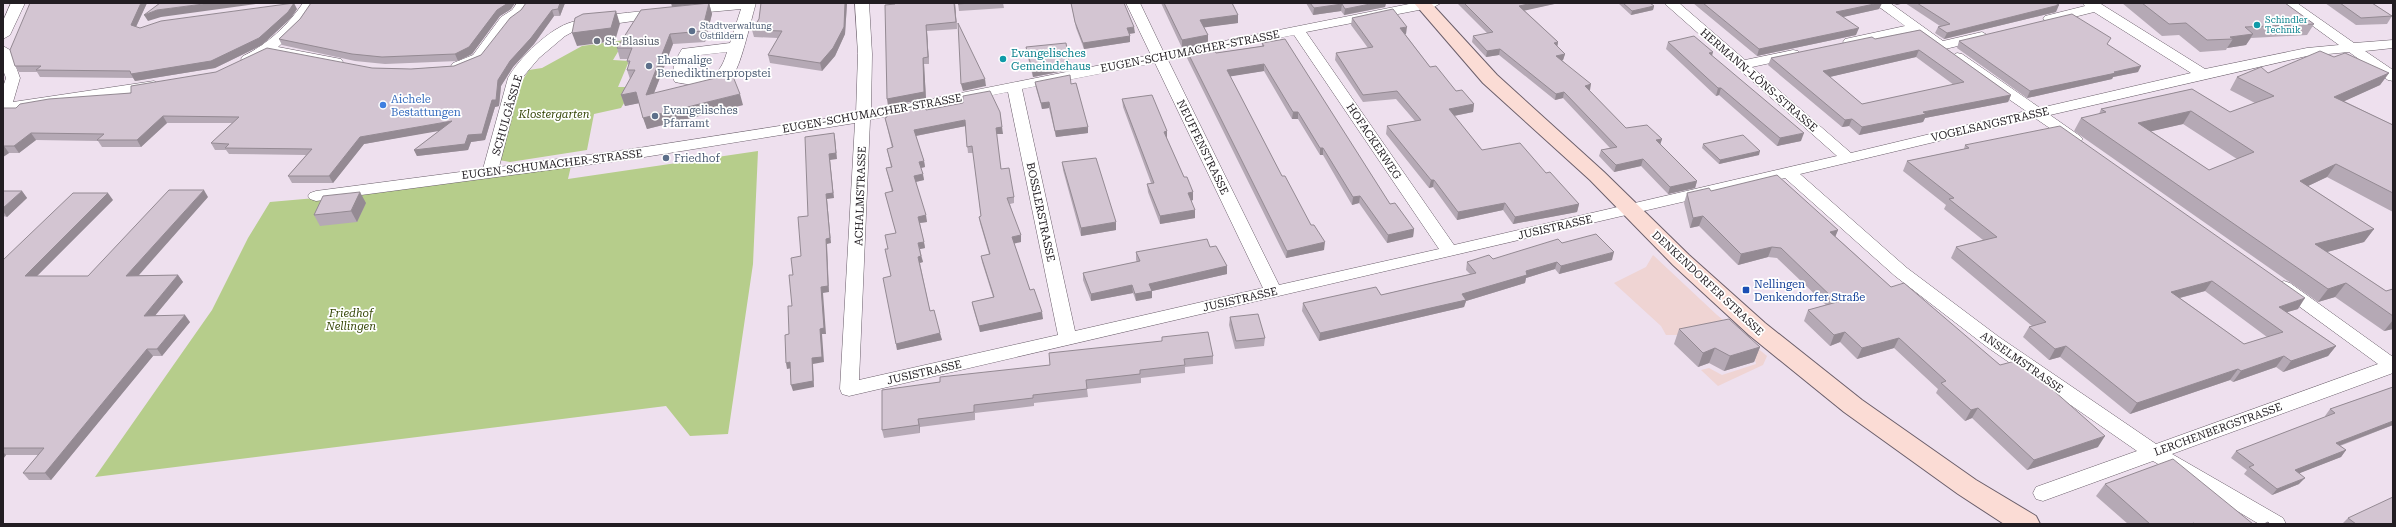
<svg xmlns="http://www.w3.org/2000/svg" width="2396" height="527" viewBox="0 0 2396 527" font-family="'Roboto Serif',serif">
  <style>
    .commercial { fill: #efd4d3 }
    .green { fill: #b6cd8b }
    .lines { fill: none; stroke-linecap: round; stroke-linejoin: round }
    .minor-casing { stroke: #6a5e6a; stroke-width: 1 }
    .secondary-casing { stroke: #6a5e6a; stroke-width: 2 }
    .minor { fill: #fff; fill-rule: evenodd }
    .secondary { fill: #fbdcd5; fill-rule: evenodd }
    .wall { fill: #b5a9b5; fill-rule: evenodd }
    .shaded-wall { fill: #948a93 }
    .building { fill: #d3c5d2; stroke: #948a93; fill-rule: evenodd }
    .culture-dot { fill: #0f9aa8; stroke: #fff; stroke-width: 1.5 }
    .service-dot { fill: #5c6f8a; stroke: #fff; stroke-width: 1.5 }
    .worship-dot { fill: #6b7280; stroke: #fff; stroke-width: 1.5 }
    .shop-dot { fill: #3f7fe0; stroke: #fff; stroke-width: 1.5 }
    .transit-dot { fill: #1a4fb4; stroke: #fff; stroke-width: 1.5 }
    .labels { text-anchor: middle; stroke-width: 3.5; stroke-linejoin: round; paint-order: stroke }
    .far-culture-label { font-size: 9px; fill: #0d838f; stroke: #fff; text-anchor: start }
    .far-service-label { font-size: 9px; fill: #4e5e75; stroke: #fff; text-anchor: start }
    .worship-label { font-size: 11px; fill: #5b616d; stroke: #fff; text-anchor: start }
    .street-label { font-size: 11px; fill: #221d22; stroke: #fff }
    .culture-label { font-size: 11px; fill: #0d838f; stroke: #fff; text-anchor: start }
    .service-label { font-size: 11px; fill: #4e5e75; stroke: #fff; text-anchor: start }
    .shop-label { font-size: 11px; fill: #366cbe; stroke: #fff; text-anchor: start }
    .park-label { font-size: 11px; font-style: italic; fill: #374809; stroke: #fff }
    .transit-label { font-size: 11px; fill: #164399; stroke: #fff; text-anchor: start }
  </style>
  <rect width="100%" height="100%" fill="#eee0ee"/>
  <path class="commercial" d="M 1653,255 L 1717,315 L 1767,356 L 1763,365 L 1718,386 L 1701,370 L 1709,368 L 1722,375 L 1756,364 L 1755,359 L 1723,328 L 1691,335 L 1666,335 L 1661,326 L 1614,283 L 1646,267 Z"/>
  <g class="green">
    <path d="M 625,40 L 613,60 L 629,61 L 618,87 L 634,87 L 621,108 L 594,114 L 587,150 L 510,162 L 499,160 L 522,81 L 529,70 L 542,68 L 582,46 Z"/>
    <path d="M 758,151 L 753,264 L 728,434 L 690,436 L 666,406 L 95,477 L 212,310 L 248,238 L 270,202 L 384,192 L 571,166 L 568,179 Z"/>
  </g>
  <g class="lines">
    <defs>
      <g id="minor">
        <path d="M 11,3 L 25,3 L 10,35 L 3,39 L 3,21 Z"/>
        <path d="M 303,3 L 317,3 L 302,25 L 278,47 L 341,59 L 343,62 L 341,65 L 336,66 L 270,53 L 253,62 L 243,62 L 241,59 L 243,56 C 268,44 287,26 303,3 Z"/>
        <path d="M 517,3 L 531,3 L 522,16 L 511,23 L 483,61 L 463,69 L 453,69 L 451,66 L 453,63 L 473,55 L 501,17 L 512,10 Z"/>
        <path d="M 718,3 L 756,3 C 752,16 741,65 734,73 C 720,88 693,86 675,82 C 669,73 677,57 682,49 L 730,43 L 741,9 L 687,14 L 680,10 L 687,6 ZM 727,52 C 720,76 712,78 687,76 L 688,66 L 692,56 Z"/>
        <path d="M 855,3 L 869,3 L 872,54 L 871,111 L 1151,55 L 1126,3 L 1140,3 L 1164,53 L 1414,3 L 1441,3 L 1434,7 L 1306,32 L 1454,245 L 1837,156 L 1664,3 L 1679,3 L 1745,60 L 1793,50 L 1798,51 L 1800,54 L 1798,57 L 1752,67 L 1851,153 L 2026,111 L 1952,60 L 1950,57 L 1957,53 L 1962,54 L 2040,108 L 2191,73 L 2094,12 L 2050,23 L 2043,19 L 2045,16 L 2085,6 L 2082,3 L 2101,4 L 2205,69 L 2307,48 L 2339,45 L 2281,3 L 2297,3 L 2354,43 L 2393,40 L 2393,48 L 2365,51 L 2393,70 L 2393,81 L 2388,80 L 2349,52 L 2307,56 L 2050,115 L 2080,136 L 2083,139 L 2080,142 L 2070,142 L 2035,118 L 1800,174 L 1907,268 L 1999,337 L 2156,444 L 2378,364 L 2278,291 L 2275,287 L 2278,283 L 2284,281 L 2290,283 L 2393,357 L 2393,373 L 2172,454 L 2283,518 L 2286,524 L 2259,524 L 2153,461 L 2043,501 L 2036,499 L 2033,493 L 2036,487 L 2137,451 L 1987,347 L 1895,276 L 1785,178 L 849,396 L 842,394 L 840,389 L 855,123 L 632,159 L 316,201 L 310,199 L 308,196 L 310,193 L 316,191 L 483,169 L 508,78 C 519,58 550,28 572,22 C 599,14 633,13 661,9 L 668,13 L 661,17 L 578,29 L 565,36 L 539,58 L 522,78 L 499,167 L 632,149 L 856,114 L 858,54 ZM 1294,35 L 1439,249 L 1279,285 L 1168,60 ZM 1155,63 L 1263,288 L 1075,331 L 1022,89 ZM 1008,92 L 1058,335 L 859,380 L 870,120 Z"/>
        <path d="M 1874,3 L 1890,3 L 1943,41 L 1982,32 L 1989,36 L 1987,39 L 1941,50 L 1914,33 L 1850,46 L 1845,45 L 1843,42 L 1845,39 L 1905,26 Z"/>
        <path d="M 3,46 L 10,50 L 20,78 L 13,102 L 154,81 L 161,85 L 154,89 L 9,112 L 3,114 L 3,87 L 6,78 L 3,70 Z"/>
      </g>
      <path id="secondary" d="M 1414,3 L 1431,3 L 1497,75 L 1604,172 L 1689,255 L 1765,323 L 1862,400 L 1976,480 L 2036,516 L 2040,524 L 2004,524 L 1958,494 L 1844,412 L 1749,335 L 1673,265 L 1590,180 L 1483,83 Z"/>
    </defs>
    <use href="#minor" class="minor-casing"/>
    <use href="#secondary" class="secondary-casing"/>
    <use href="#minor" class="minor"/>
    <use href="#secondary" class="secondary"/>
  </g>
  <g class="wall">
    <path d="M 147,3 L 136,27 L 140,28 L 297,9 L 291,18 L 262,45 L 215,68 L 135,81 L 133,78 L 40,77 L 37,72 L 19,72 L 15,66 Z"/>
    <path d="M 311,3 L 515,3 L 511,9 L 500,16 L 472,54 L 458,61 L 385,64 L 355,61 L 282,45 L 279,39 L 300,19 Z"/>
    <path d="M 526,3 L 565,3 L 560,16 L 554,16 L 534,44 L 513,67 L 501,86 L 499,106 L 495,107 L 485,140 L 471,142 L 468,150 L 417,156 L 414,150 L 440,130 L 364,144 L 333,183 L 292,183 L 288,176 L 306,155 L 229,154 L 226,150 L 215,150 L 211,143 L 232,123 L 167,123 L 141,147 L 102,147 L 98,141 L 36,140 L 19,153 L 9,153 L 3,157 L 3,108 L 16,108 L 131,93 L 372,68 L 411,69 L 454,66 L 481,55 L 521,10 Z"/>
    <path d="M 709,3 L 712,14 L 705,42 L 673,44 L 654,93 L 743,105 L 647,129 L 639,103 L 625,106 L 621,95 L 630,79 L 627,70 L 629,66 L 627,61 L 628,59 L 620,59 L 617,48 Z"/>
    <path d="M 761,3 L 847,3 L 845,34 L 835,56 L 822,71 L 770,63 L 768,55 L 778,38 L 754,37 L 752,30 L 759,19 Z"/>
    <path d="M 955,3 L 957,29 L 927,31 L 929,64 L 924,64 L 926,99 L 888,106 L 895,4 Z"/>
    <path d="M 958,3 L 1003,3 L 1004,8 L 959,11 Z"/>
    <path d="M 1071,3 L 1135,33 L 1129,34 L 1130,36 L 1130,42 L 1084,49 L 1076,28 Z"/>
    <path d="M 1161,3 L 1232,3 L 1238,15 L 1238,23 L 1204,27 L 1208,35 L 1208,43 L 1182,48 Z"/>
    <path d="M 1306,3 L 1386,3 L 1385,7 L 1344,15 L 1341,11 L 1313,15 Z"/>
    <path d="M 1457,3 L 1559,3 L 1524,10 L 1558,42 L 1557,47 L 1565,54 L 1563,60 L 1562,60 L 1590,90 L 1589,90 L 1626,128 L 1662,139 L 1660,145 L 1697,181 L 1695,188 L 1668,194 L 1641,166 L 1614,172 L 1599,156 L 1601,150 L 1610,148 L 1563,98 L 1555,100 L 1499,55 L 1486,57 L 1472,42 L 1473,36 L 1488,34 Z"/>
    <path d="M 1618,3 L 1650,3 L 1654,6 L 1653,10 L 1631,15 Z"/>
    <path d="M 1693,3 L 1882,3 L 1879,9 L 1843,17 L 1856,35 L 1757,56 Z"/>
    <path d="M 1892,3 L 2055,3 L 2056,12 L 1944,39 L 1935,33 L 1938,27 L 1940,26 L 1905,3 L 1896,5 Z"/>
    <path d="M 2122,3 L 2285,3 L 2314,24 L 2307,35 L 2251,38 L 2246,45 L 2227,48 L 2226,50 L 2200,52 L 2179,35 L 2162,36 Z"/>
    <path d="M 2325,3 L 2372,3 L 2392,16 L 2387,24 L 2356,25 Z"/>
    <path d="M 1352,18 L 1406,34 L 1405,34 L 1430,67 L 1456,91 L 1474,104 L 1473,112 L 1454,116 L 1482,150 L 1546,173 L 1579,204 L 1577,212 L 1513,224 L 1503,210 L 1457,220 L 1433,187 L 1429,188 L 1386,134 L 1387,126 L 1415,121 L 1396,99 L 1363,102 L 1335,60 L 1336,53 L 1368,48 L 1351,25 Z"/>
    <path d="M 1920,30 L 2011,95 L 2008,102 L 1925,118 L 1923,122 L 1859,135 L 1849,126 L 1842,127 L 1768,65 L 1771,58 L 1875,39 ZM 1916,57 L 1954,85 L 1862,104 L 1829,77 Z"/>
    <path d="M 1959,41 L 2107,45 L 2138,72 L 2113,77 L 2112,79 L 2027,98 L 1957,48 Z"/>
    <path d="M 1668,42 L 1712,56 L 1801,141 L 1777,146 L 1719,95 L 1716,96 L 1666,49 Z"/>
    <path d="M 1262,43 L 1390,204 L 1414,229 L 1413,237 L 1387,243 L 1359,203 L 1352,205 L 1323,155 L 1320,155 L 1298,119 L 1292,119 L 1264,71 L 1230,76 L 1282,176 L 1311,225 L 1324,250 L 1286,258 L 1187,58 L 1187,51 L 1216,53 L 1262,46 Z"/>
    <path d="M 1026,47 L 1069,62 L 1069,70 L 1033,77 L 1027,54 Z"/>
    <path d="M 2334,57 L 2389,73 L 2380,85 L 2344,101 L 2393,125 L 2393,212 L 2327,177 L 2308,186 L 2374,229 L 2364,242 L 2327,252 L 2386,291 L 2393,289 L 2393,329 L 2384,331 L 2335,297 L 2318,302 L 2074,131 L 2081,118 L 2099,114 L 2101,109 L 2192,89 L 2230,112 L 2255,103 L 2230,90 L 2237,77 L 2268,73 ZM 2183,124 L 2237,159 L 2209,170 L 2151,131 Z"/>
    <path d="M 1035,82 L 1071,84 L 1088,133 L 1056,137 L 1049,108 L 1042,109 L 1036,88 Z"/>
    <path d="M 1122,99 L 1167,131 L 1167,139 L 1184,177 L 1193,192 L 1193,200 L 1191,201 L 1195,218 L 1160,224 L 1148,192 L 1147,184 L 1151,183 L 1123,107 Z"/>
    <path d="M 925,104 L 926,110 L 1003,134 L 996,134 L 1001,169 L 1014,197 L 1014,203 L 1010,204 L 1021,242 L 1014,243 L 1030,290 L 1043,319 L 980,332 L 973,308 L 972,302 L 993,297 L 982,262 L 981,256 L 989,254 L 980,223 L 979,217 L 981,216 L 973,153 L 968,153 L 965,126 L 916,136 L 924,161 L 925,167 L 921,168 L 924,180 L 916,182 L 927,222 L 920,223 L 925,248 L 920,249 L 923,262 L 920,263 L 930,311 L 942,340 L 897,350 L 891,276 L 888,249 L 896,233 L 885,193 L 892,192 L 886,168 L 891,167 L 887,149 L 892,148 L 885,118 Z"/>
    <path d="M 1703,144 L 1759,155 L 1719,164 L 1702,148 Z"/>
    <path d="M 1965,145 L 2298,309 L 2287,312 L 2336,346 L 2328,356 L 2283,372 L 2276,367 L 2233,382 L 2230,380 L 2130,414 L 2060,357 L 2049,360 L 2023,337 L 2029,327 L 2032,326 L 1951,258 L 1956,247 L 1983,240 L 1944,209 L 1946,205 L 1903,171 L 1907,161 L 1964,149 ZM 2205,291 L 2267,337 L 2244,344 L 2180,298 Z"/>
    <path d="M 1062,162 L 1116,230 L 1081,236 L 1063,170 Z"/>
    <path d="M 3,191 L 22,191 L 27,198 L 7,217 L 3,216 Z"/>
    <path d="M 1711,191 L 1838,230 L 1835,236 L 1891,287 L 2000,365 L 2098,447 L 2027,470 L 1972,418 L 1965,421 L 1936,393 L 1938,389 L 1894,348 L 1857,359 L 1840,342 L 1830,346 L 1804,321 L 1808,310 L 1826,305 L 1777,258 L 1768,257 L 1738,265 L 1699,226 L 1690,228 L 1684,203 L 1687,193 Z"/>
    <path d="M 208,197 L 138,275 L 178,275 L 183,282 L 155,315 L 190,322 L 162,356 L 153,356 L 51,480 L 29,480 L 23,473 L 38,455 L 6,455 L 3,459 L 3,260 L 113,200 L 37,276 L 88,276 Z"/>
    <path d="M 366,203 L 357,222 L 320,226 L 314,215 Z"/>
    <path d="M 1562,243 L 1612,260 L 1559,274 L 1555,269 L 1526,278 L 1525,283 L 1466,301 L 1464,307 L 1319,341 L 1302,311 L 1303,303 L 1381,295 L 1470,274 L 1466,270 L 1467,262 L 1493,259 Z"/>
    <path d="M 1210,247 L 1227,266 L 1227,274 L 1152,291 L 1152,298 L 1136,301 L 1133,293 L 1091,301 L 1083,280 L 1083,273 L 1137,262 L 1136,260 L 1136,252 Z"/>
    <path d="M 1230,317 L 1265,338 L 1264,346 L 1235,349 L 1229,325 Z"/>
    <path d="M 1679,329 L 1760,347 L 1754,362 L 1724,371 L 1709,363 L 1698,367 L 1674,344 Z"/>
    <path d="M 1162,337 L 1213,356 L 1213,364 L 1185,367 L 1185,373 L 1141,378 L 1141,383 L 1087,389 L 1088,397 L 1034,403 L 1034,406 L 975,413 L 975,420 L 920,427 L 920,433 L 884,438 L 882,430 L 940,382 L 1050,365 L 1162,342 Z"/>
    <path d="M 2393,387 L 2393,425 L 2340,446 L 2346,450 L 2341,457 L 2299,473 L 2299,484 L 2272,495 L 2244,474 L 2247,470 L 2231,458 L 2236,451 L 2326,417 L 2325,416 L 2330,409 Z"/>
    <path d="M 2105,484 L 2253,524 L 2128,524 L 2096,496 Z"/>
    <path d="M 2348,518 L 2393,524 L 2342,524 Z"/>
  </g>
  <g class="shaded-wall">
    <path d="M 141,3 L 147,3 L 134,31 L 131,25 Z"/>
    <path d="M 211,3 L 263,3 L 161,17 L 148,21 L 144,15 L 157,10 Z"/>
    <path d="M 294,3 L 297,9 L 291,18 L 262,45 L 215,68 L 135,81 L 131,74 Z"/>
    <path d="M 508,3 L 515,3 L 511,9 L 500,16 L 472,54 L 458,61 L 455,54 L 497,10 Z"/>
    <path d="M 560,3 L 565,3 L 560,16 L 558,9 Z"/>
    <path d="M 671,3 L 708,3 L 672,7 Z"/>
    <path d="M 709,3 L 712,14 L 705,42 L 702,31 Z"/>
    <path d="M 845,3 L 847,3 L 845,34 L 835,56 L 822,71 L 820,63 Z"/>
    <path d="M 954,3 L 955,3 L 957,29 L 956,22 Z"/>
    <path d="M 1375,3 L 1386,3 L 1385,7 L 1344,15 L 1345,9 Z"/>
    <path d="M 1533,3 L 1559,3 L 1518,12 L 1519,6 Z"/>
    <path d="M 1879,3 L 1882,3 L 1879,9 L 1834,19 L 1836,12 Z"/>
    <path d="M 1897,3 L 1905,3 L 1896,5 Z"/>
    <path d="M 1342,4 L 1341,11 L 1313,15 L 1314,8 Z"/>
    <path d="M 2059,5 L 2056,12 L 1944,39 L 1947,33 Z"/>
    <path d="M 1654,6 L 1653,10 L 1631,15 L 1632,11 Z"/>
    <path d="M 552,10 L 554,16 L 534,44 L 513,67 L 501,86 L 499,106 L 495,107 L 485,140 L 471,142 L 468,150 L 417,156 L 414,150 L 468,135 L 492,100 L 498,80 L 510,61 Z"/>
    <path d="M 616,11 L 620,24 L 615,41 L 577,46 L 572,33 Z"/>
    <path d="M 1238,15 L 1238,23 L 1200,28 L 1200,20 Z"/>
    <path d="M 926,25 L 927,31 L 929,64 L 928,57 Z"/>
    <path d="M 1134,27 L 1135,33 L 1127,34 L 1127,28 Z"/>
    <path d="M 1407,27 L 1406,34 L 1399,35 L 1400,28 Z"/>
    <path d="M 1859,28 L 1856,35 L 1757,56 L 1759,49 Z"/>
    <path d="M 670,34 L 673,44 L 649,106 L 646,95 Z"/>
    <path d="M 2253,34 L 2246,45 L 2227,48 L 2233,39 L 2230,37 Z"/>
    <path d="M 1208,35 L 1208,43 L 1182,48 L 1182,40 Z"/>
    <path d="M 1130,36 L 1130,42 L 1084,49 L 1083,43 Z"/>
    <path d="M 1558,42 L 1557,48 L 1554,43 Z"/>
    <path d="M 1500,49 L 1499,55 L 1486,57 L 1487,51 Z"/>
    <path d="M 1919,50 L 1916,57 L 1821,79 L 1823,71 Z"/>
    <path d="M 1713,52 L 1711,60 L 1709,53 Z"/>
    <path d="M 1565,54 L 1563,60 L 1555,62 L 1556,56 Z"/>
    <path d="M 923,58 L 924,64 L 926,99 L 888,106 L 887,99 Z"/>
    <path d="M 1069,62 L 1069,70 L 1033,77 L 1032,69 Z"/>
    <path d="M 1264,64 L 1264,71 L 1227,77 L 1227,70 Z"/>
    <path d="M 2141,66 L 2138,72 L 2113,77 L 2112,79 L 2027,98 L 2030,91 Z"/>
    <path d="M 2389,73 L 2380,85 L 2325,110 L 2334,97 Z"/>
    <path d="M 985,79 L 986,86 L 963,91 L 961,84 Z"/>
    <path d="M 1591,84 L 1590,90 L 1583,92 L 1585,86 Z"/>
    <path d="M 1718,88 L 1721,88 L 1719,95 L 1716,96 Z"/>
    <path d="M 636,92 L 640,103 L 625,106 L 621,95 Z"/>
    <path d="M 1564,92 L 1563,98 L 1555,100 L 1556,94 Z"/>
    <path d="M 740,94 L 743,105 L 647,129 L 643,118 Z"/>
    <path d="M 2011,95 L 2008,102 L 1925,118 L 1923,122 L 1859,135 L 1862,127 L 1923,112 Z"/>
    <path d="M 1049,102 L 1049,108 L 1042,109 L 1041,103 Z"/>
    <path d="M 1474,104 L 1473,112 L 1448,117 L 1449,109 Z"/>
    <path d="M 2191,111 L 2183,124 L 2131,136 L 2138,123 Z"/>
    <path d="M 1000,112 L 1003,134 L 996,134 L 996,128 Z"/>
    <path d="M 1293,112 L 1298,112 L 1298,119 L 1292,119 Z"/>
    <path d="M 163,116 L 167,123 L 141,147 L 137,140 Z"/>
    <path d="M 1852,119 L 1849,126 L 1842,127 L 1845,120 Z"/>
    <path d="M 965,120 L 966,126 L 915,136 L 914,130 Z"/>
    <path d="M 452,121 L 456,128 L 364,144 L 333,183 L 329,176 L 360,137 Z"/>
    <path d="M 1088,127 L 1088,133 L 1056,137 L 1055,131 Z"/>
    <path d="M 1167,131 L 1167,139 L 1164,132 Z"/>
    <path d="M 31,133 L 36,140 L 19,153 L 14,146 Z"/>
    <path d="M 834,133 L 835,138 L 837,159 L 830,160 L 834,198 L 827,199 L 831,243 L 827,244 L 829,292 L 823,293 L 826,334 L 822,334 L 824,362 L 813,364 L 814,387 L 793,391 L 791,385 L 812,358 L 820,329 L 821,287 L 826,239 L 826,194 L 829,154 Z"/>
    <path d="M 1804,133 L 1801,141 L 1777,146 L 1780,138 Z"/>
    <path d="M 1662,139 L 1660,145 L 1656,140 Z"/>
    <path d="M 3,146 L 4,146 L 9,153 L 3,157 Z"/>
    <rect x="1320" y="148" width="3" height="7"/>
    <path d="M 1760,151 L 1759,155 L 1719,164 L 1720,160 Z"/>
    <path d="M 1643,159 L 1641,166 L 1614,172 L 1616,165 Z"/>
    <path d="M 924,161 L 925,167 L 920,168 L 919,162 Z"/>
    <path d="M 2336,164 L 2327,177 L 2291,194 L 2300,181 Z"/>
    <path d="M 923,174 L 924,180 L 915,182 L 914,176 Z"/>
    <path d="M 1431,180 L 1434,180 L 1433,187 L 1429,188 Z"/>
    <path d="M 1697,181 L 1695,188 L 1668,194 L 1670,187 Z"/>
    <path d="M 204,190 L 208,197 L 132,283 L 126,276 Z"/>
    <path d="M 22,191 L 27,198 L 7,217 L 3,211 L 3,208 Z"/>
    <path d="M 360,192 L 366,203 L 357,222 L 351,211 Z"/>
    <path d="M 1193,192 L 1193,200 L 1188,201 L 1188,193 Z"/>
    <path d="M 108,193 L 113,200 L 30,283 L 25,276 Z"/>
    <path d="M 1360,196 L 1359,203 L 1352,205 L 1353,197 Z"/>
    <path d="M 1505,203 L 1503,210 L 1457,220 L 1458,212 Z"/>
    <path d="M 1579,204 L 1577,212 L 1513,224 L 1515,217 Z"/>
    <path d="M 1195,210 L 1195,218 L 1160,224 L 1160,216 Z"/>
    <path d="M 926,215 L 927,222 L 919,223 L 918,217 Z"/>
    <path d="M 1703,216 L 1699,226 L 1690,228 L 1693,218 Z"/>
    <path d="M 1116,222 L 1116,230 L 1081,236 L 1081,228 Z"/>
    <path d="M 1414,229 L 1413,237 L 1387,243 L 1388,235 Z"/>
    <path d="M 2374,229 L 2364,242 L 2305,258 L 2315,244 Z"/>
    <path d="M 1838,230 L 1834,240 L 1830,232 Z"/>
    <path d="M 1021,235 L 1021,242 L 1012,244 L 1012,237 Z"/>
    <path d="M 924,242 L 925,248 L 920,249 L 918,243 Z"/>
    <path d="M 1325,242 L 1324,250 L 1286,258 L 1287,251 Z"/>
    <path d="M 1772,247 L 1768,257 L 1738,265 L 1741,254 Z"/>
    <path d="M 1614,252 L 1612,260 L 1559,274 L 1561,266 Z"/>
    <path d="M 921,256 L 923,262 L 919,263 L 918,257 Z"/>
    <path d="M 1557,262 L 1555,269 L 1526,278 L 1525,283 L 1466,301 L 1464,307 L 1319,341 L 1320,333 L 1462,294 L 1526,271 Z"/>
    <path d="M 1227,266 L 1227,274 L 1152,291 L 1152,298 L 1136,301 L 1135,294 L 1149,284 Z"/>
    <path d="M 178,275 L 183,282 L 149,323 L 144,316 Z"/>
    <path d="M 2212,281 L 2205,291 L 2164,302 L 2171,292 Z"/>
    <path d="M 2346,283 L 2335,297 L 2318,302 L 2328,289 Z"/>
    <path d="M 1132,285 L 1133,293 L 1091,301 L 1091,294 Z"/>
    <path d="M 2305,298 L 2298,309 L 2271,317 L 2279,307 Z"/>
    <path d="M 1042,312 L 1043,319 L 980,332 L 979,326 Z"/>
    <path d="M 185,315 L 190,322 L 162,356 L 157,349 Z"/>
    <path d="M 2393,320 L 2393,329 L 2384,331 Z"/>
    <path d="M 1845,332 L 1840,342 L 1830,346 L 1834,335 Z"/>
    <path d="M 940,333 L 942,340 L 897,350 L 896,344 Z"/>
    <path d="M 1899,338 L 1894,348 L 1857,359 L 1862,348 Z"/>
    <path d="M 2066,346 L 2060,357 L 2049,360 L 2055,349 Z"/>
    <path d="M 2336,346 L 2328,356 L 2283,372 L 2291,361 Z"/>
    <path d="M 1760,347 L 1754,362 L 1724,371 L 1730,356 Z"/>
    <path d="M 1715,348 L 1709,363 L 1698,367 L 1703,353 Z"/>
    <path d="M 147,349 L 153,356 L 51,480 L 45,473 Z"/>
    <path d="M 2284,356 L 2276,367 L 2233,382 L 2241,371 Z"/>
    <path d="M 790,362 L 792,368 L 787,369 L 786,363 Z"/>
    <path d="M 2238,369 L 2230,380 L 2130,414 L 2137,403 Z"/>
    <path d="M 1978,408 L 1972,418 L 1965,421 L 1971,410 Z"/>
    <path d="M 918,419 L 920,427 L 920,433 L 919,425 Z"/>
    <path d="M 2393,421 L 2393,425 L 2330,449 L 2336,443 Z"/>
    <path d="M 2105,436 L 2098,447 L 2027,470 L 2034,460 Z"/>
    <path d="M 2346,450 L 2341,457 L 2290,477 L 2295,470 Z"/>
    <path d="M 3,452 L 6,455 L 3,459 Z"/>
    <path d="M 2305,478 L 2299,484 L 2272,495 L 2277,489 Z"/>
  </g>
  <g class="building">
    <path d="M 30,3 L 141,3 L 131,25 L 140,28 L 161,21 L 294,3 L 288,12 L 259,38 L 211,61 L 131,74 L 130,71 L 36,70 L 41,66 L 15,66 L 10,50 Z"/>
    <path d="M 160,3 L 211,3 L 157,10 L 144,15 Z"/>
    <path d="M 311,3 L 508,3 L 497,10 L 469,47 L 455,54 L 382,57 L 352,54 L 279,39 L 300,19 Z"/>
    <path d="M 526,3 L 560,3 L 558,9 L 552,10 L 531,38 L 510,61 L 498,80 L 496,100 L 492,100 L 482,134 L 468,135 L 465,144 L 414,150 L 452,121 L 360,137 L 329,176 L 288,176 L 312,149 L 225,148 L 229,144 L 211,143 L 239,117 L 163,116 L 137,140 L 97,140 L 104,134 L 31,133 L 14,146 L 3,146 L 3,108 L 16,108 L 20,104 L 49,99 L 131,93 L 131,86 L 216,72 L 267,48 L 372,68 L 411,69 L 454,66 L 481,55 L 510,18 L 521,10 Z"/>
    <path d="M 709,3 L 702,31 L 670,34 L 646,95 L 732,74 L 740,94 L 643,118 L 636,92 L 621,95 L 635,70 L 627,70 L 630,61 L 627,61 L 632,48 L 617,48 L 641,10 Z"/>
    <path d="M 761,3 L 845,3 L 844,27 L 833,48 L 820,63 L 768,55 L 782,31 L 752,30 L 759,19 Z"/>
    <path d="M 895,3 L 954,3 L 956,22 L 926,25 L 928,57 L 923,58 L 924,92 L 887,99 L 885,5 L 895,4 Z"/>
    <path d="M 958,3 L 970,3 L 958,4 Z"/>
    <path d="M 1071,3 L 1124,3 L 1134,27 L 1127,28 L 1130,36 L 1083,43 L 1075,22 Z"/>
    <path d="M 1164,3 L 1232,3 L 1238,15 L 1200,20 L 1208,35 L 1182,40 Z"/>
    <path d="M 1310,3 L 1375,3 L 1345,9 L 1342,4 L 1314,8 Z"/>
    <path d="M 1464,3 L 1533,3 L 1519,6 L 1558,42 L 1554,43 L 1565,54 L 1556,56 L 1591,84 L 1585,86 L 1626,128 L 1647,125 L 1662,139 L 1656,140 L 1697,181 L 1670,187 L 1643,159 L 1616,165 L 1601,150 L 1617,147 L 1564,92 L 1556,94 L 1500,49 L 1487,51 L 1473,36 L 1493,32 Z"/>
    <path d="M 1623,3 L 1650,3 L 1654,6 L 1632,11 Z"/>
    <path d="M 1703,3 L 1879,3 L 1836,12 L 1859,28 L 1759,49 Z"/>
    <path d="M 1917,3 L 2055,3 L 2059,5 L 1947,33 L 1938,27 L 1950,24 Z"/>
    <path d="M 2142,3 L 2285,3 L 2314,24 L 2245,27 L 2253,34 L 2230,37 L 2233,39 L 2207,40 L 2186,23 L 2169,24 Z"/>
    <path d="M 2340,3 L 2372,3 L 2392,16 L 2361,18 Z"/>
    <path d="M 1393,9 L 1407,27 L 1400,28 L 1430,67 L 1436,66 L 1456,91 L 1462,90 L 1474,104 L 1449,109 L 1482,150 L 1520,143 L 1546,173 L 1550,172 L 1579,204 L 1515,217 L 1505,203 L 1458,212 L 1434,180 L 1431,180 L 1387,126 L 1421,120 L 1397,91 L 1363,95 L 1336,53 L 1373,47 L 1352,18 Z"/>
    <path d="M 616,11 L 611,28 L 572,33 L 575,18 L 583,14 Z"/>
    <path d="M 2072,14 L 2111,38 L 2107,44 L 2141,66 L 2114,72 L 2116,73 L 2030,91 L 1959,41 Z"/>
    <path d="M 958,23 L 985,79 L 961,84 Z"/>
    <path d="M 1920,30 L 2011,95 L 1923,112 L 1926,114 L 1862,127 L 1852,119 L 1845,120 L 1771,58 L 1872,37 L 1875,39 ZM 1919,50 L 1964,82 L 1862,104 L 1823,71 Z"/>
    <path d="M 1694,36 L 1713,52 L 1709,53 L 1804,133 L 1780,138 L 1721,88 L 1718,88 L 1668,42 Z"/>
    <path d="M 1285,39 L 1390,204 L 1395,203 L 1414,229 L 1388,235 L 1360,196 L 1353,197 L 1323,148 L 1320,148 L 1298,112 L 1293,112 L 1264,64 L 1227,70 L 1282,176 L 1285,176 L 1311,225 L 1314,225 L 1325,242 L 1287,251 L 1187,51 L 1213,46 L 1216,53 L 1264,46 L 1262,43 Z"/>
    <path d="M 1066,43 L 1069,62 L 1032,69 L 1026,47 Z"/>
    <path d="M 2320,51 L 2334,57 L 2345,53 L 2389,73 L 2334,97 L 2393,125 L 2393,193 L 2336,164 L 2300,181 L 2374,229 L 2315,244 L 2386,291 L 2393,289 L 2393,316 L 2346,283 L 2328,289 L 2081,118 L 2106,112 L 2101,109 L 2192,89 L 2230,112 L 2274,96 L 2237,77 L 2261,67 L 2268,73 ZM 2191,111 L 2254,152 L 2209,170 L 2138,123 Z"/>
    <path d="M 1070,75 L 1071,84 L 1076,83 L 1088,127 L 1055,131 L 1049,102 L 1041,103 L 1035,82 Z"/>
    <path d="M 990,91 L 1000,112 L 1002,127 L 996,128 L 1001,169 L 1009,168 L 1014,197 L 1007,198 L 1021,235 L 1012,237 L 1030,290 L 1034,289 L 1042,312 L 979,326 L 972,302 L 994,297 L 981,256 L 990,254 L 979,217 L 981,216 L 972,146 L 967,147 L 965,120 L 914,130 L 924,161 L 919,162 L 923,174 L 914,176 L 926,215 L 918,217 L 924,242 L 918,243 L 921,256 L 918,257 L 930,311 L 934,310 L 940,333 L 896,344 L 883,278 L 891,276 L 885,249 L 888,249 L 885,235 L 896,233 L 885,193 L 893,191 L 886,168 L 892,167 L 887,149 L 893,147 L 885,118 L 887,117 L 887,112 L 925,104 L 926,110 L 963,103 L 963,96 Z"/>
    <path d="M 1152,95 L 1167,131 L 1164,132 L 1184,177 L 1187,177 L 1193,192 L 1188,193 L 1195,210 L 1160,216 L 1147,184 L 1154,183 L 1122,99 Z"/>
    <path d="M 2060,126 L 2305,298 L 2279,307 L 2336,346 L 2291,361 L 2284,356 L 2241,371 L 2238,369 L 2137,403 L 2066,346 L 2055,349 L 2029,327 L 2046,322 L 1956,247 L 1997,237 L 1949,199 L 1954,198 L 1907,161 L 1969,148 L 1965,145 ZM 2212,281 L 2283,332 L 2244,344 L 2171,292 Z"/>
    <path d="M 834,133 L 836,153 L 829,154 L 833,193 L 826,194 L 830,238 L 826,239 L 828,286 L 821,287 L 824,328 L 820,329 L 822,357 L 812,358 L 813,381 L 791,385 L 790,362 L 786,363 L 785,335 L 789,334 L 788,306 L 792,306 L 789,275 L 793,275 L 791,258 L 801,256 L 798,217 L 808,216 L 805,137 Z"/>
    <path d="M 1743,135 L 1760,151 L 1720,160 L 1703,144 Z"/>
    <path d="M 1096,158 L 1116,222 L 1081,228 L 1062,162 Z"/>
    <path d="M 1777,175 L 1838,230 L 1830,232 L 1891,287 L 1904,283 L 2000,365 L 2019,360 L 2105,436 L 2034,460 L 1978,408 L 1971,410 L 1941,383 L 1946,381 L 1899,338 L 1862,348 L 1845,332 L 1834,335 L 1808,310 L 1837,302 L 1781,248 L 1772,247 L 1741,254 L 1703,216 L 1693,218 L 1687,193 L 1709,188 L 1711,191 Z"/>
    <path d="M 169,190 L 204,190 L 126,276 L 178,275 L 144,316 L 185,315 L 157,349 L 147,349 L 45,473 L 23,473 L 44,448 L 3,448 L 3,260 L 73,193 L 108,193 L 25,276 L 88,276 Z"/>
    <path d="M 3,191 L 22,191 L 3,208 Z"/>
    <path d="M 360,192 L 351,211 L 314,215 L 323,196 Z"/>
    <path d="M 1596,234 L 1614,252 L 1561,266 L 1557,262 L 1526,271 L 1527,275 L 1462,294 L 1466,300 L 1320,333 L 1303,303 L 1376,287 L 1381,295 L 1476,273 L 1467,262 L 1489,255 L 1493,259 L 1558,239 L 1562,243 Z"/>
    <path d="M 1207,239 L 1210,247 L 1216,246 L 1227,266 L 1149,284 L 1152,291 L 1135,294 L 1132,285 L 1091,294 L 1083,273 L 1140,261 L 1136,252 Z"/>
    <path d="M 1258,314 L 1265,338 L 1236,341 L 1230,317 Z"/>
    <path d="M 1729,319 L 1760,347 L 1730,356 L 1715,348 L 1703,353 L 1679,329 Z"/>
    <path d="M 1208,332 L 1213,356 L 1184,359 L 1185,365 L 1140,370 L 1140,374 L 1086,380 L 1087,389 L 1033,395 L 1033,398 L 974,405 L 974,412 L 918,419 L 919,425 L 882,430 L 882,390 L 940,382 L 940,377 L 1050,365 L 1049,353 L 1162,341 L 1162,337 Z"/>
    <path d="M 2393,387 L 2393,421 L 2336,443 L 2346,450 L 2295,470 L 2305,478 L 2277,489 L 2249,467 L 2254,465 L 2236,451 L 2335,413 L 2330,409 Z"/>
    <path d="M 2173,459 L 2253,524 L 2195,524 L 2194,523 L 2191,524 L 2150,524 L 2105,484 Z"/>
    <path d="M 2393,497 L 2393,524 L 2356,524 L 2348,518 Z"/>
    <path d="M 2268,522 L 2270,524 L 2264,524 Z"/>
  </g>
  <g class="culture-dot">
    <circle cx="2257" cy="25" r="4"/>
    <circle cx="1003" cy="59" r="4"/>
  </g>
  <g class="service-dot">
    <circle cx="692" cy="31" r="4"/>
    <circle cx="649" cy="66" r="4"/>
    <circle cx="655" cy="116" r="4"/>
    <circle cx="666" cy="158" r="4"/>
  </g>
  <circle class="worship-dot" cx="597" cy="41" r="4"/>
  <circle class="shop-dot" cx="383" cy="105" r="4"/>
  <rect class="transit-dot" x="1742" y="286" width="8" height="8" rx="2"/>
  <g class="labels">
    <g class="far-culture-label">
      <text x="2265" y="23">Schindler<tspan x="2265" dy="10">Technik</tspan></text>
    </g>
    <g class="far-service-label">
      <text x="700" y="29">Stadtverwaltung<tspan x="700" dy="10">Ostfildern</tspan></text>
    </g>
    <g class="worship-label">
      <text x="605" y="45">St. Blasius</text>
    </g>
    <g class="street-label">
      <text transform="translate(1190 51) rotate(-11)" y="4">EUGEN-SCHUMACHER-STRASSE</text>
      <text transform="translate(1759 80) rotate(41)" y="4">HERMANN-LÖNS-STRASSE</text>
      <text transform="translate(872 113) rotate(-10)" y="4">EUGEN-SCHUMACHER-STRASSE</text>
      <text transform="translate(507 115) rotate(-74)" y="4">SCHULGÄSSLE</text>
      <text transform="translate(1990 124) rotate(-13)" y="4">VOGELSANGSTRASSE</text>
      <text transform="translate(1374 141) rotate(56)" y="4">HOFACKERWEG</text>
      <text transform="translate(1203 147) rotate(64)" y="4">NEUFFENSTRASSE</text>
      <text transform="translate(552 164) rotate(-7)" y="4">EUGEN-SCHUMACHER-STRASSE</text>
      <text transform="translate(860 196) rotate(-88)" y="4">ACHALMSTRASSE</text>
      <text transform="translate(1041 212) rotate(78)" y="4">BOSSLERSTRASSE</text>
      <text transform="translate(1555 227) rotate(-13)" y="4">JUSISTRASSE</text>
      <text transform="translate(1708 283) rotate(43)" y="4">DENKENDORFER STRASSE</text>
      <text transform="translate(1240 299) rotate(-13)" y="4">JUSISTRASSE</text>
      <text transform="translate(2022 362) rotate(35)" y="4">ANSELMSTRASSE</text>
      <text transform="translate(924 372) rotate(-13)" y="4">JUSISTRASSE</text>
      <text transform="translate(2218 429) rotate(-20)" y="4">LERCHENBERGSTRASSE</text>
    </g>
    <g class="culture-label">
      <text x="1011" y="57">Evangelisches<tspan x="1011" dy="13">Gemeindehaus</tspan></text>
    </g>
    <g class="service-label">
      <text x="657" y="64">Ehemalige<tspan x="657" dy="13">Benediktinerpropstei</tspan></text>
      <text x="663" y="114">Evangelisches<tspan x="663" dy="13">Pfarramt</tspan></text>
      <text x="674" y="162">Friedhof</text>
    </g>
    <g class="shop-label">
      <text x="391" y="103">Aichele<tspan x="391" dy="13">Bestattungen</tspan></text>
    </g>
    <g class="park-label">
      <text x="554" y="118">Klostergarten</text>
      <text x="351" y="317">Friedhof<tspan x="351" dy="13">Nellingen</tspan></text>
    </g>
    <g class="transit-label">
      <text x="1754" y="288">Nellingen<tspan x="1754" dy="13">Denkendorfer Straße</tspan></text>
    </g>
  </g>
  <rect width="2396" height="527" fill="none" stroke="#221d22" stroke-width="8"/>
</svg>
